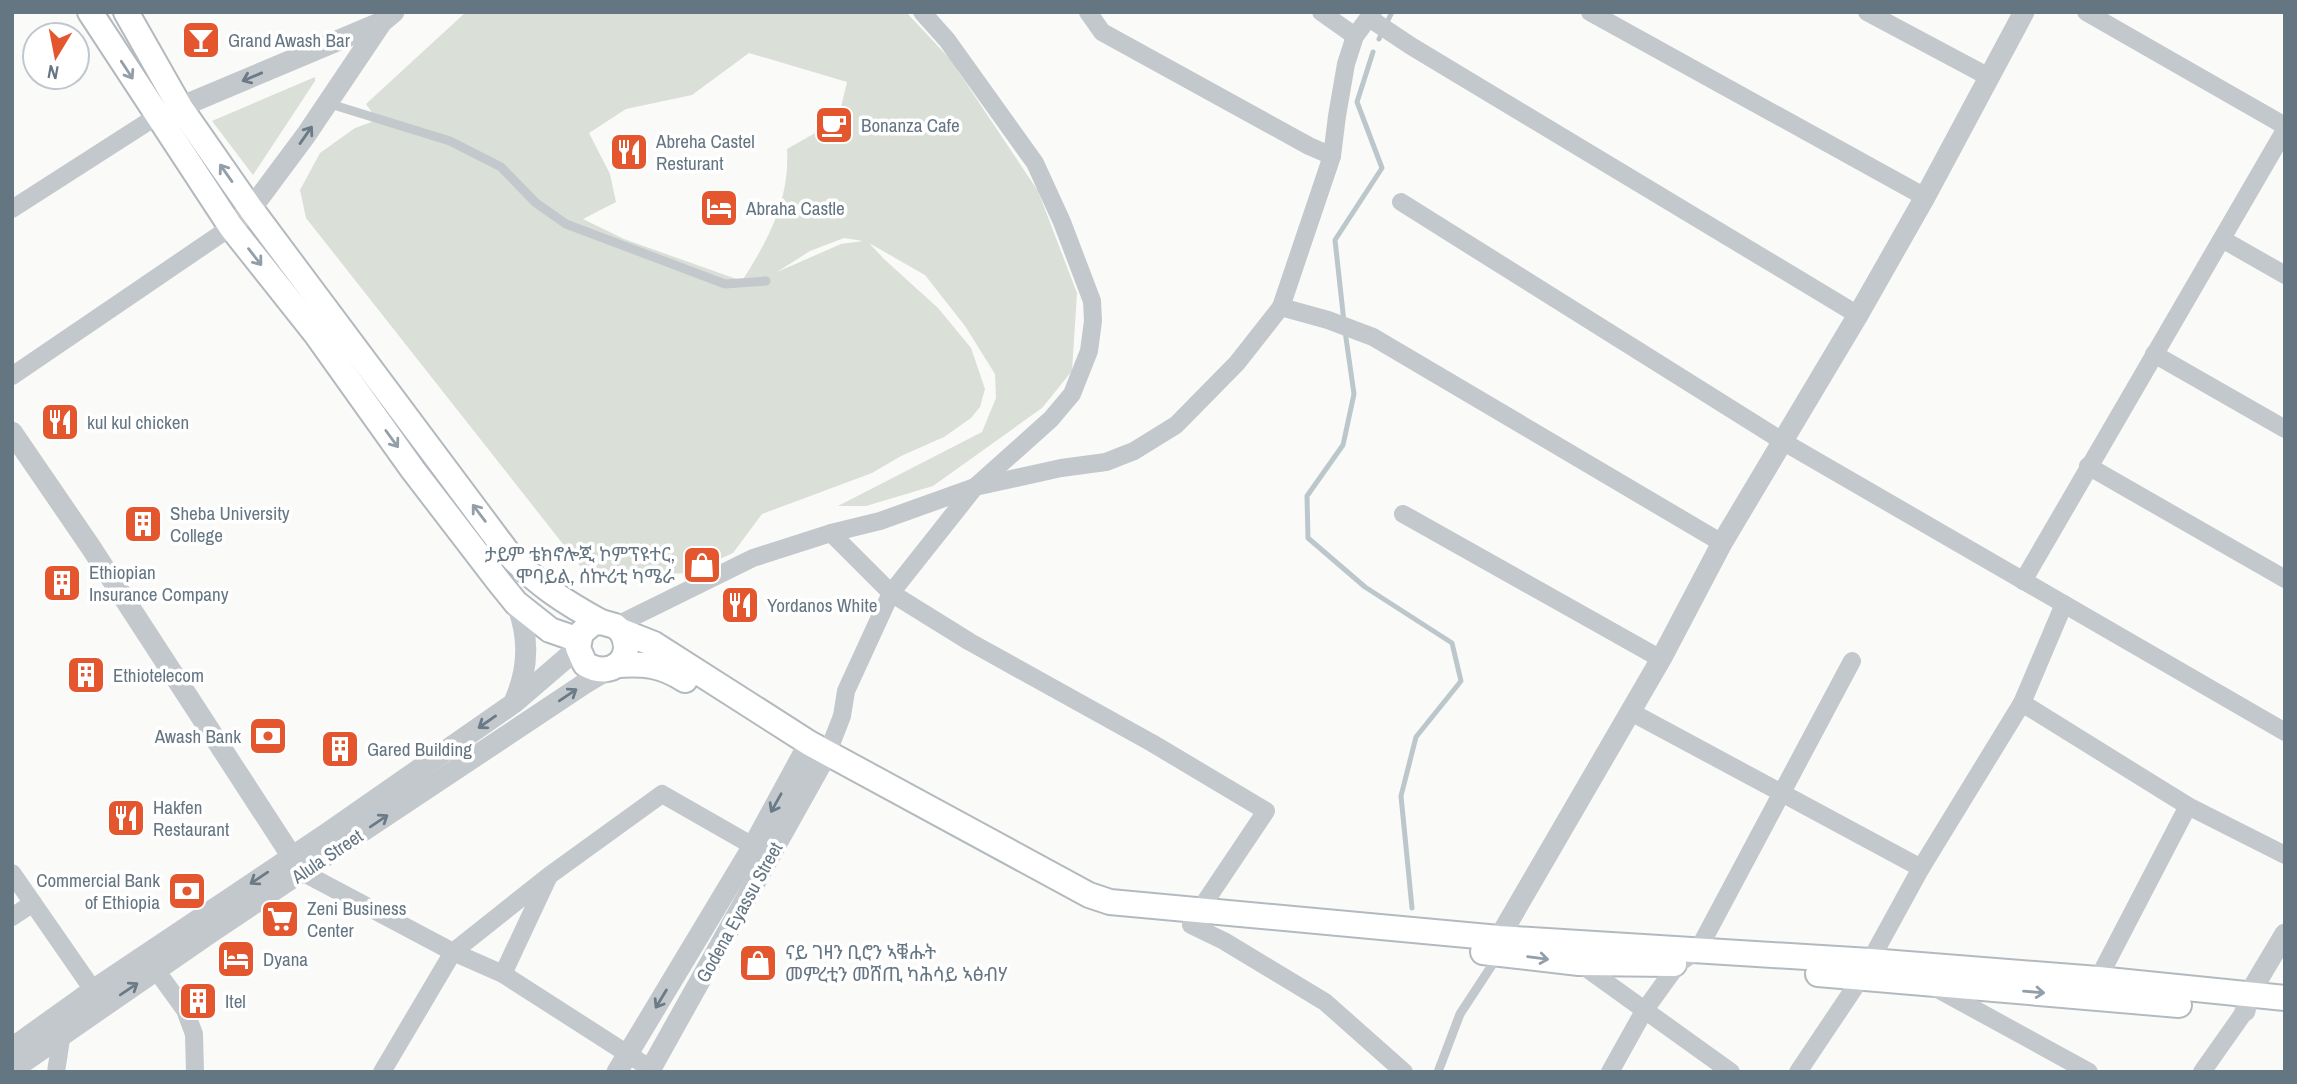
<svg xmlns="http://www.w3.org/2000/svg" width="2297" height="1084" viewBox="0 0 2297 1084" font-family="'Archivo Narrow','Noto Sans Ethiopic',sans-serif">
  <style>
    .park { fill: #dadfd7; fill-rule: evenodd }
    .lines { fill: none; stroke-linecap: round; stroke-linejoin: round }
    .stream { stroke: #bbc7cb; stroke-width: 5 }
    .secondary-casing { stroke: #b3babf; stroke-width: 28 }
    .service { stroke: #c3c8cc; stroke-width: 9 }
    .minor { stroke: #c3c8cc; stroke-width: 18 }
    .tertiary { stroke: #c3c8cc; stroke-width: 21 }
    .secondary { stroke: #fff; stroke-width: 24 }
    .oneway { stroke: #939fa8 }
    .oneway2 { stroke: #6a7a87 }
    .labels { text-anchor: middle; stroke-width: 7; stroke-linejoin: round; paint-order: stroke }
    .poi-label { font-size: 19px; fill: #657683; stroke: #fff; text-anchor: start }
    .street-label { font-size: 19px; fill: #657683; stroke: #fff }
  </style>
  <rect width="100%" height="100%" fill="#fafaf8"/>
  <g class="park">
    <path d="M 466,12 L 906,12 L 950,59 L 1038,191 L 1077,293 L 1072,371 L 1042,408 L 933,486 L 866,506 L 838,506 L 982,432 L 996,398 L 995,374 L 965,326 L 925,275 L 869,243 L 884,259 L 938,308 L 971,348 L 985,389 L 980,407 L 971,418 L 944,437 L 901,456 L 872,473 L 762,514 L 733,553 L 690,573 L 589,577 L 306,218 L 300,190 L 320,153 L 355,128 L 377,120 L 366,104 ZM 749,53 L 847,82 L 838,120 L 787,149 C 790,199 769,239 742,281 L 624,239 L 583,219 L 616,202 L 610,174 L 589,133 L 626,109 L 692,95 ZM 844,238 L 863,241 L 841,244 L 777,272 L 810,251 Z"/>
    <path d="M 315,77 L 315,81 L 253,175 L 212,121 Z"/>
  </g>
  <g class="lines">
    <g class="stream">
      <path d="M 1379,39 L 1392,12"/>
      <path d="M 1344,322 L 1335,240 L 1382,168 L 1357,102 L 1373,52"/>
      <path d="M 1345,331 L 1354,394 L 1343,445 L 1307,496 L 1308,538 L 1365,587 L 1452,643 L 1461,681 L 1416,737 L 1401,796 L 1412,908"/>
    </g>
    <defs>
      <g id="secondary">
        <path d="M 90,12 L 231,227 L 316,334 L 413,470 L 499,582 L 516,603 L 550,630 L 579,640"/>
        <path d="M 126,12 L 180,107 L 251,209 L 508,553 C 537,584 564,602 601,622"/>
        <path d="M 621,631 C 637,658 611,680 585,664 L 578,648 L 581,633 L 593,623 L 601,622 L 615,626 L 621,631 L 654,644 L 809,743 L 1089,895 L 1110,902 L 1499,938 L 1870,961 L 2098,979 L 2285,998"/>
        <path d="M 617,665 C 644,663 662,665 685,680"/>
        <path d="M 1483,952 L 1579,963 L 1674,964"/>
        <path d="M 1818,974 L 2179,1005"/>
      </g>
    </defs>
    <use href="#secondary" class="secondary-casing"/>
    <g class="service">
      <path d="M 327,103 L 450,141 L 501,167 L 536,203 L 566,224 L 725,284 L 766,281"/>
      <path d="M 1438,1072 L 1460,1014 L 1498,956"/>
    </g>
    <g class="minor">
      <path d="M 1088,12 L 1102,32 L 1309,146 L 1332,156"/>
      <path d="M 1321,12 L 1355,36"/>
      <path d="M 1590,12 L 1925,197"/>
      <path d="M 1867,12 L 1989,77"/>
      <path d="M 2086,12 L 2285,126"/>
      <path d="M 1369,18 L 1411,46 L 1858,315"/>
      <path d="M 1401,202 L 1782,441 L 2285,732"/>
      <path d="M 12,209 L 157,116"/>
      <path d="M 2222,239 L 2285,275"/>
      <path d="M 1281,307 L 1328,320 L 1373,337 L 1722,543"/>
      <path d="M 2154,354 L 2285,429"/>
      <path d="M 12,376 L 231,227"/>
      <path d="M 2088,466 L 2285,579"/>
      <path d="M 1403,514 L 1661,659"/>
      <path d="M 831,533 L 891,593 L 970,642 L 1152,743 L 1266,811 L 1199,911"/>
      <path d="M 2023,581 L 2285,130"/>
      <path d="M 615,626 L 753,558 L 831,533 L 880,521 L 975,487 L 1061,468 L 1106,462 L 1134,451 L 1176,425 L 1237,363 L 1281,307 L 1332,156 L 1337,116 L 1346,64 L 1355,36 L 1373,12"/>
      <path d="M 2022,703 L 2188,806 L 2285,855"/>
      <path d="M 1631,712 L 1921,868"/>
      <path d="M 828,752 L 842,716 L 846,691 L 891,593 L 975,487 L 1051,419 L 1072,394 L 1089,351 L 1093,321 L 1092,301 L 1062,222 L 1035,163 L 947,40 L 922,12"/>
      <path d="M 302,872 L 453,952 L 503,974 L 651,1069"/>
      <path d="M 12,873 L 100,1000"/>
      <path d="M 12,917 L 33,903"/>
      <path d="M 1191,925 L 1224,941 L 1325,1002 L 1404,1072"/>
      <path d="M 1870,961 L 1921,868 L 2022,703 L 2064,604"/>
      <path d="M 1579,963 L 1731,1072"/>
      <path d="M 156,970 L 185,1010 L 194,1034 L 195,1072"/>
      <path d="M 503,974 L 548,878"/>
      <path d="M 2098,979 L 2188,806"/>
      <path d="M 1934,987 L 2089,1072"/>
      <path d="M 56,1072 L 63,1026"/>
      <path d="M 382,1072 L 453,952 L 550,875 L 662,794 L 753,846"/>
      <path d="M 1610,1072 L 1644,1011 L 1678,964 L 1698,950 L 1852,661"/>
      <path d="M 1798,1072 L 1861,978"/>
      <path d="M 2202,1072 L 2245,1011"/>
    </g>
    <g class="tertiary">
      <path d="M 166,113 L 382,22"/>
      <path d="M 241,218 L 251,209 L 306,135 L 382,22 L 394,12"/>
      <path d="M 12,432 L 90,546 L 298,866"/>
      <path d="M 514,702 C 529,669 530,637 516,603"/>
      <path d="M 1500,953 L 1499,938 L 1661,659 L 1722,543 L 1858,315 L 1925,197 L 2024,12"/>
      <path d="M 2245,1011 L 2248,996 L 2285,934"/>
      <path d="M 12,1048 L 93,990 L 326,834 L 514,703 L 578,648"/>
      <path d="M 12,1070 L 213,931 L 584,684 L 609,669"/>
      <path d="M 617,1072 L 753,846 L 809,743"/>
      <path d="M 649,1072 L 828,752"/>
    </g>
    <use href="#secondary" class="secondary"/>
  </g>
  <defs><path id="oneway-shaft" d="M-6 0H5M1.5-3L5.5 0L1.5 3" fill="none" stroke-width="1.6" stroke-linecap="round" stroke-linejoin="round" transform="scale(1.75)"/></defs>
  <g class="oneway">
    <use href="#oneway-shaft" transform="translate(127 70) rotate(57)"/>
    <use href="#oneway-shaft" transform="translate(226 173) rotate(-125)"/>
    <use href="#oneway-shaft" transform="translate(255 257) rotate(52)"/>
    <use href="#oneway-shaft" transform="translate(392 439) rotate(54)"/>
    <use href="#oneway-shaft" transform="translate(479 513) rotate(-127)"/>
    <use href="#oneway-shaft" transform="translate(1538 958) rotate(7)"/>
    <use href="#oneway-shaft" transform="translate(2034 992) rotate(5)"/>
  </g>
  <g class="oneway2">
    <use href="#oneway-shaft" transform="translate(252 77) rotate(157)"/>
    <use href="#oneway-shaft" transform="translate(306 135) rotate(-55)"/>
    <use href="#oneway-shaft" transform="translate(568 695) rotate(-34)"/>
    <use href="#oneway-shaft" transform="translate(487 722) rotate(145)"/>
    <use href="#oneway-shaft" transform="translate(776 803) rotate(119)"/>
    <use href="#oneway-shaft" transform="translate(379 821) rotate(-34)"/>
    <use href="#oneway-shaft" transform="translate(259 878) rotate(146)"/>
    <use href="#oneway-shaft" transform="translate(129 989) rotate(-34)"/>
    <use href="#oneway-shaft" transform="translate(661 999) rotate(121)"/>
  </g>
  <defs>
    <symbol id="bar-square" viewBox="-11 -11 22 22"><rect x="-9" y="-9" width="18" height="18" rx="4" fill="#e4572e" stroke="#fff"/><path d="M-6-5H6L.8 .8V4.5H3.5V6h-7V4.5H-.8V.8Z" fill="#fff"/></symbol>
    <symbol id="cafe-square" viewBox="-11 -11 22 22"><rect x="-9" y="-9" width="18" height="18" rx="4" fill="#e4572e" stroke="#fff"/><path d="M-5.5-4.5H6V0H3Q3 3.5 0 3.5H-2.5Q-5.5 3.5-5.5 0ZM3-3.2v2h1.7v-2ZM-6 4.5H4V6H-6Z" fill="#fff"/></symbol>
    <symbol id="restaurant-square" viewBox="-11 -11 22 22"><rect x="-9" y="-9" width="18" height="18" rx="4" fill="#e4572e" stroke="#fff"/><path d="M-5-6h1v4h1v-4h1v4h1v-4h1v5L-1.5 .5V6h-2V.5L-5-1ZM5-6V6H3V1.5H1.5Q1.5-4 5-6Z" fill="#fff"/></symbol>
    <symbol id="hotel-square" viewBox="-11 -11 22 22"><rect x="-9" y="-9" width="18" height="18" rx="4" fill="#e4572e" stroke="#fff"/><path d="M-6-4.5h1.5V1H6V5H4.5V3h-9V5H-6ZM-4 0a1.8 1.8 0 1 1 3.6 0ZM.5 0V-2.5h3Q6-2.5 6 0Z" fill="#fff"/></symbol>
    <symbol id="building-square" viewBox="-11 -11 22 22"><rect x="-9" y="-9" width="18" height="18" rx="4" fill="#e4572e" stroke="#fff"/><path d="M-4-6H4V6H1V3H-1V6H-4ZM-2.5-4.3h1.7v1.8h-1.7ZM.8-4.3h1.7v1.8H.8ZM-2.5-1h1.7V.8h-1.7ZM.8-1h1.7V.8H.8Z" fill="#fff"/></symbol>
    <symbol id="shop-square" viewBox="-11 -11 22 22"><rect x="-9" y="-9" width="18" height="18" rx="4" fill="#e4572e" stroke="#fff"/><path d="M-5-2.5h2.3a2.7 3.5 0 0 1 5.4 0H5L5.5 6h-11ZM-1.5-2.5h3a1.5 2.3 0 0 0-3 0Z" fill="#fff"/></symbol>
    <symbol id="bank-square" viewBox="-11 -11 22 22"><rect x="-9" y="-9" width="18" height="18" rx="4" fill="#e4572e" stroke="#fff"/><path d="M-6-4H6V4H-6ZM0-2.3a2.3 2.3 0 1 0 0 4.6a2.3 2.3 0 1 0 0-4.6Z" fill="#fff"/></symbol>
    <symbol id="supermarket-square" viewBox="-11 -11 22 22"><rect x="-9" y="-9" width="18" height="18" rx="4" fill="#e4572e" stroke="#fff"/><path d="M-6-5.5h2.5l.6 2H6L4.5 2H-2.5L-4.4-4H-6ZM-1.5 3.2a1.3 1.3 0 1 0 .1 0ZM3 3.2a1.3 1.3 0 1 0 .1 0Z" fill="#fff"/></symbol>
  </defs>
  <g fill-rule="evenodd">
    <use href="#bar-square" x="179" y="18" width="44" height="44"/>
    <use href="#cafe-square" x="812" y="103" width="44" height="44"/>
    <use href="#restaurant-square" x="607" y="130" width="44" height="44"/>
    <use href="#hotel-square" x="697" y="186" width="44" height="44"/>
    <use href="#restaurant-square" x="38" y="400" width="44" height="44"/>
    <use href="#building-square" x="121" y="502" width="44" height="44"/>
    <use href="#shop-square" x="680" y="543" width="44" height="44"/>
    <use href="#building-square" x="40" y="561" width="44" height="44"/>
    <use href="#restaurant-square" x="718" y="583" width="44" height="44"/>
    <use href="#building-square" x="64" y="653" width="44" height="44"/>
    <use href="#bank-square" x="246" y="714" width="44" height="44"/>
    <use href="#building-square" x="318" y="727" width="44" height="44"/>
    <use href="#restaurant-square" x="104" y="796" width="44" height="44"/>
    <use href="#bank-square" x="165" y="869" width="44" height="44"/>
    <use href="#supermarket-square" x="258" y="897" width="44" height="44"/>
    <use href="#hotel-square" x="214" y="937" width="44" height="44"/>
    <use href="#shop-square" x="736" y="941" width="44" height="44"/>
    <use href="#building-square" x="176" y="979" width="44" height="44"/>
  </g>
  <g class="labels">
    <g class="poi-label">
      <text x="228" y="47">Grand Awash Bar</text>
      <text x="861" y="132">Bonanza Cafe</text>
      <text x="656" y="148">Abreha Castel<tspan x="656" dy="22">Resturant</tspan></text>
      <text x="746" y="215">Abraha Castle</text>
      <text x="87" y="429">kul kul chicken</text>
      <text x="170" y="520">Sheba University<tspan x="170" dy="22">College</tspan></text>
      <text x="675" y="561" text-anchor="end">ታይም ቴክኖሎጂ ኮምፕዩተር,<tspan x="675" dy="22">ሞባይል, ሰኵሪቲ ካሜራ</tspan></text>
      <text x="89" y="579">Ethiopian<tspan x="89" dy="22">Insurance Company</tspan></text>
      <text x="767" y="612">Yordanos White</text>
      <text x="113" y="682">Ethiotelecom</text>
      <text x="241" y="743" text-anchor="end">Awash Bank</text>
      <text x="367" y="756">Gared Building</text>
      <text x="153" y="814">Hakfen<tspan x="153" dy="22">Restaurant</tspan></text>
      <text x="160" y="887" text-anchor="end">Commercial Bank<tspan x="160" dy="22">of Ethiopia</tspan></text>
      <text x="307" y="915">Zeni Business<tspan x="307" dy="22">Center</tspan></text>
      <text x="785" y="959">ናይ ገዛን ቢሮን ኣቑሑት<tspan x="785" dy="22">መምረቲን መሸጢ ካሕሳይ ኣፅብሃ</tspan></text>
      <text x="263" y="966">Dyana</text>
      <text x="225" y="1008">Itel</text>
    </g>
    <g class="street-label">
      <text transform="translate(327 856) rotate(-34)" y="7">Alula Street</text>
      <text transform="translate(739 912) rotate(-61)" y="7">Godena Eyassu Street</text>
    </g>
  </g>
  <rect width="2297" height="1084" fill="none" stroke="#657683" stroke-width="28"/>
  <g transform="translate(56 56) rotate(190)"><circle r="33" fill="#ffffff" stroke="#c1c8cd" stroke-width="2"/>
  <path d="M0-5L12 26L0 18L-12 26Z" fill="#e4572e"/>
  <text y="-10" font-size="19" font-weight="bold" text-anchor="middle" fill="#657683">N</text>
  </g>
</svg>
